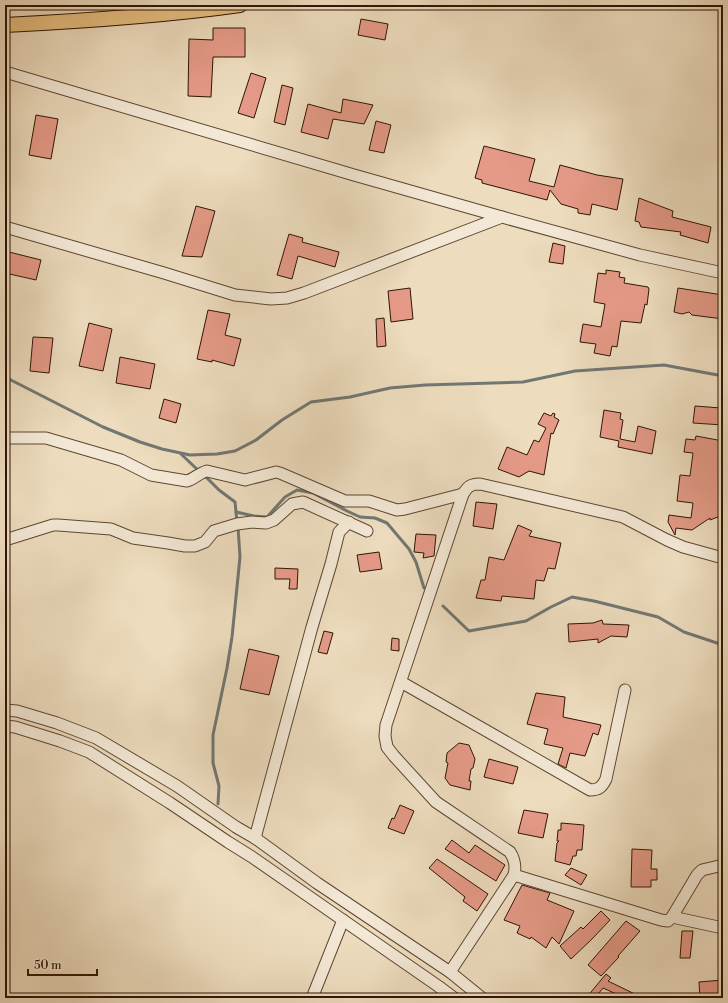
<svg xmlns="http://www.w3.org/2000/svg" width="728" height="1003" viewBox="0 0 728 1003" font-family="'Libre Bodoni',serif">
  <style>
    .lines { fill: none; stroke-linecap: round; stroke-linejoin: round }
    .stream { stroke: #717773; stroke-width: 3 }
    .building { fill: #e59a87; stroke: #2f1405 }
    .minor-casing { stroke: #5e4633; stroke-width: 13 }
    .major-casing { stroke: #2f1405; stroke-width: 16 }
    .minor { stroke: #f3e8d5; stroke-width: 11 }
    .major { stroke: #e6be7f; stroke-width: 14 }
  </style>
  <rect width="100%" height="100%" fill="#eddcbe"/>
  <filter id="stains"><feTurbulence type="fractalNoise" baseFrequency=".005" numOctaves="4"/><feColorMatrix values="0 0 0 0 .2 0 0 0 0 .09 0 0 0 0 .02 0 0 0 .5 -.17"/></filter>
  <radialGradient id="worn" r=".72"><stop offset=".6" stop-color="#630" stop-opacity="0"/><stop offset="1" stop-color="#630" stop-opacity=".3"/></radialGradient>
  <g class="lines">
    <g class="stream">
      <path d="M 5,377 L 103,427 L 140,442 L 162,449 L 190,455 L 217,454 L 235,451 L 256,440 L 282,420 L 311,402 L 350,397 L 390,388 L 425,385 L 523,382 L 575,371 L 664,365 L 723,376"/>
      <path d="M 181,454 L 200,472"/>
      <path d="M 204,475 L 219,490 L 235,502 L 237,522"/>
      <path d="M 236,512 L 254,516 L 267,517 L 285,497 L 297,490 L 313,493 L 347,511 L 360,517 L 375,518 L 387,523 L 409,549 L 416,562 L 424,588"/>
      <path d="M 443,606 L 469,631 L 526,621 L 551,607 L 572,597 L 594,601 L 658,617 L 684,632 L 723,645"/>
      <path d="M 218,804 L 219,786 L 213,763 L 213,735 L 227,668 L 232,637 L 240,557 L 238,527"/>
    </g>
  </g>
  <g class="building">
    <path d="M 361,19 L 388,24 L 385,40 L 358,35 Z"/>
    <path d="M 213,28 L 245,28 L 245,57 L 213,57 L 211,97 L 188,96 L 189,39 L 213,40 Z"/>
    <path d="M 251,73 L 266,78 L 254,118 L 238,113 Z"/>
    <path d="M 282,85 L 293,88 L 285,125 L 274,122 Z"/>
    <path d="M 343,99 L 373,105 L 364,124 L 333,119 L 328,139 L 301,132 L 308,104 L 341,113 Z"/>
    <path d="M 36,115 L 58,119 L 51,159 L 29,155 Z"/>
    <path d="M 376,121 L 391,125 L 384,153 L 369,150 Z"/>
    <path d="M 484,146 L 535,159 L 529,181 L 554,187 L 560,165 L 597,175 L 623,179 L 617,210 L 592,204 L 590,215 L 578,213 L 578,209 L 561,204 L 550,190 L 547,200 L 482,183 L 482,180 L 475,178 Z"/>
    <path d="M 639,198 L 673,211 L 672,217 L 711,227 L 708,243 L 680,235 L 681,232 L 641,227 L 639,222 L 635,221 Z"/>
    <path d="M 196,206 L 215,211 L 202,257 L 182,256 Z"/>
    <path d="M 289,234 L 303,238 L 302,242 L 339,252 L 335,267 L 298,256 L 292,279 L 277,275 Z"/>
    <path d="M 553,243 L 565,246 L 563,264 L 549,262 Z"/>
    <path d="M 5,251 L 41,260 L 36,280 L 5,273 Z"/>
    <path d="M 606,270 L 620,272 L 619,277 L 625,278 L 624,283 L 648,287 L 649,289 L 647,305 L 645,304 L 641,323 L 621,321 L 617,347 L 612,346 L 610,356 L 594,353 L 596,344 L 580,342 L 583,324 L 601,327 L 605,304 L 594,302 L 594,301 L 598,273 L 606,274 Z"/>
    <path d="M 410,288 L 413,319 L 391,322 L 388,291 Z"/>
    <path d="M 678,288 L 723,295 L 723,319 L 692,315 L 689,312 L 682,314 L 674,312 Z"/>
    <path d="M 208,310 L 230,314 L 225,335 L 241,339 L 234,366 L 212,360 L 212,362 L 197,359 Z"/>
    <path d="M 384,318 L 386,346 L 377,347 L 376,319 Z"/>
    <path d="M 89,323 L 112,329 L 103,371 L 79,366 Z"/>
    <path d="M 33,337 L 53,338 L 49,373 L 30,371 Z"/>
    <path d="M 120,357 L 155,364 L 150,389 L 116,383 Z"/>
    <path d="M 164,399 L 181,404 L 176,423 L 159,418 Z"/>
    <path d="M 695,406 L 721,408 L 721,411 L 723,411 L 723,425 L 693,423 Z"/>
    <path d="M 604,410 L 621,413 L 620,419 L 623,420 L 620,439 L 635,442 L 638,426 L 656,431 L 652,454 L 618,447 L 619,441 L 600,437 Z"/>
    <path d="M 544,413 L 551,416 L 553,413 L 555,414 L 554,417 L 559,420 L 553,434 L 551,433 L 544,475 L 529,471 L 519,477 L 498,469 L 507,447 L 527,455 L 534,440 L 539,442 L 546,428 L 538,424 Z"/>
    <path d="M 696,436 L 723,441 L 723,515 L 710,520 L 710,518 L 692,530 L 676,528 L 675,535 L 668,522 L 669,515 L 691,518 L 693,503 L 677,501 L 680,475 L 690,476 L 693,453 L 684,452 L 686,439 L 695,440 Z"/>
    <path d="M 476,502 L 497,504 L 493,529 L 473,526 Z"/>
    <path d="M 518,525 L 532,531 L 529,536 L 561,543 L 555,569 L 548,568 L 544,581 L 536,580 L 534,599 L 502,596 L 501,601 L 476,598 L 481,580 L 485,580 L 489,557 L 504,560 Z"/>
    <path d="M 416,534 L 436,535 L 434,556 L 423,558 L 424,553 L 414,552 Z"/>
    <path d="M 379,552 L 382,569 L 360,572 L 357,555 Z"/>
    <path d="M 275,568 L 298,569 L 297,589 L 289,589 L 290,579 L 275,579 Z"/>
    <path d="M 602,620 L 603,624 L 629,625 L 627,637 L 611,636 L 598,643 L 598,639 L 569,642 L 568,624 L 593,623 Z"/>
    <path d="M 324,631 L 333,633 L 327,654 L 318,652 Z"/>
    <path d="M 392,638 L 399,639 L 399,651 L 391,650 Z"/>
    <path d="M 249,649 L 279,656 L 269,695 L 240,689 Z"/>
    <path d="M 536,693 L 565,697 L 563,717 L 601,725 L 598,735 L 593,733 L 585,756 L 570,753 L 566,768 L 558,764 L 563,748 L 544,744 L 548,729 L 527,724 Z"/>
    <path d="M 459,743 L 469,745 L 475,759 L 473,768 L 471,769 L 469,781 L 471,781 L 470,790 L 450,785 L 445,778 L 448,763 L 446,762 L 447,753 Z"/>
    <path d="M 489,759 L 518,767 L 513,784 L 484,777 Z"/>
    <path d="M 400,805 L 414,811 L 404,834 L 388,828 L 392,818 L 394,819 Z"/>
    <path d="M 524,810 L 548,814 L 543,838 L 518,833 Z"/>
    <path d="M 561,823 L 584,825 L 582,850 L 577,850 L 576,856 L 573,856 L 570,865 L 555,861 L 557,843 L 559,841 L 557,841 L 558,830 L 561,830 Z"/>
    <path d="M 452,840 L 469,853 L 475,845 L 505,865 L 496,881 L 445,849 Z"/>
    <path d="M 632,849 L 652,850 L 651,869 L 657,869 L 657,880 L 651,880 L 651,887 L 631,887 Z"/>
    <path d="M 437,859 L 488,894 L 477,911 L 463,901 L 465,897 L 429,868 Z"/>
    <path d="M 571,868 L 587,875 L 581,885 L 565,875 Z"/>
    <path d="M 522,885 L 550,893 L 547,900 L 574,911 L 559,944 L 552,937 L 546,948 L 531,937 L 530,939 L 517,933 L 520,926 L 504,920 Z"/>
    <path d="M 601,911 L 610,920 L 592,939 L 571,959 L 560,946 L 581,927 L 583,929 Z"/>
    <path d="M 626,921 L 640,931 L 618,956 L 619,957 L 601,976 L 588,965 Z"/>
    <path d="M 682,931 L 693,931 L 690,958 L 680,958 Z"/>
    <path d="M 606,974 L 611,978 L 608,981 L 643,998 L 625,998 L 603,988 L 595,998 L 586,998 Z"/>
    <path d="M 723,980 L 723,997 L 700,998 L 699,982 Z"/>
  </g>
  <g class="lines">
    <defs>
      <g id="minor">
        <path d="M 5,72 L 354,175 L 502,217 L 640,255 L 723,273"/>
        <path d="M 5,227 L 164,273 L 235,295 L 271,299 L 287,298 L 304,293 L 502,217"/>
        <path d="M 5,438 L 46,438 L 121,460 L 151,475 L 187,481 C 194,479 199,473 207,471 L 245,480 L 276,472 L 280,473 L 345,501 L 369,501 L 397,510 L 405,509 L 463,494"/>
        <path d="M 5,540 L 53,525 L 58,525 L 111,529 L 133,538 L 168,543 L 185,546 L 195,546 L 205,542 L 214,531 L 237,524 L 252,522 L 266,523 L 274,520 L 292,504 L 303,502 L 367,531"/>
        <path d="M 401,682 L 590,790 C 599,790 602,787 606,779 L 625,690"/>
        <path d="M 5,710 L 17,711 L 57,723 L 96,738 L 177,786 L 236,827 L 255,838 L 317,883 L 450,972 L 482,998"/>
        <path d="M 5,726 L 15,727 L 60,741 L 89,752 L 170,803 L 228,842 L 252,857 L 438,986 L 454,998"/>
        <path d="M 255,838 L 312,627 L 331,564 L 339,532 L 349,522"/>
        <path d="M 514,875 L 661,920 L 668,921 L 672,917 L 697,875 L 702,870 L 723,865"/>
        <path d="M 672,917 L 723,928"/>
        <path d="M 450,972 L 514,875 C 516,866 515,860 510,852 L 436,802 L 394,756 L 387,747 L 385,736 L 386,725 L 463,494 C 468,486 471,484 480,484 L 623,517 L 667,540 L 683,547 L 723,558"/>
        <path d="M 312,998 L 343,920"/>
      </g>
      <path id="major" d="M 5,25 C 83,21 162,16 240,5"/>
    </defs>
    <use href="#minor" class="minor-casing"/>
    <use href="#major" class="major-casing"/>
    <use href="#minor" class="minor"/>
    <use href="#major" class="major"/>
  </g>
  <rect width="728" height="1003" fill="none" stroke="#eddcbe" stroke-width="20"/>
  <rect x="6" y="6" width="716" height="991" fill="none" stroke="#2f1405" stroke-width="2"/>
  <rect x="10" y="10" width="708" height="983" fill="none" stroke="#2f1405"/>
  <path d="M28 969v6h69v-6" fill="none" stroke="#2f1405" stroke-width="2"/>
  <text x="34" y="969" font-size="12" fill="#2f1405" stroke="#f3e8d5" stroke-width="3" paint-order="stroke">50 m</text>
  <rect width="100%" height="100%" filter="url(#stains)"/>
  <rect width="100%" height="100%" fill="url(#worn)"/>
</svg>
